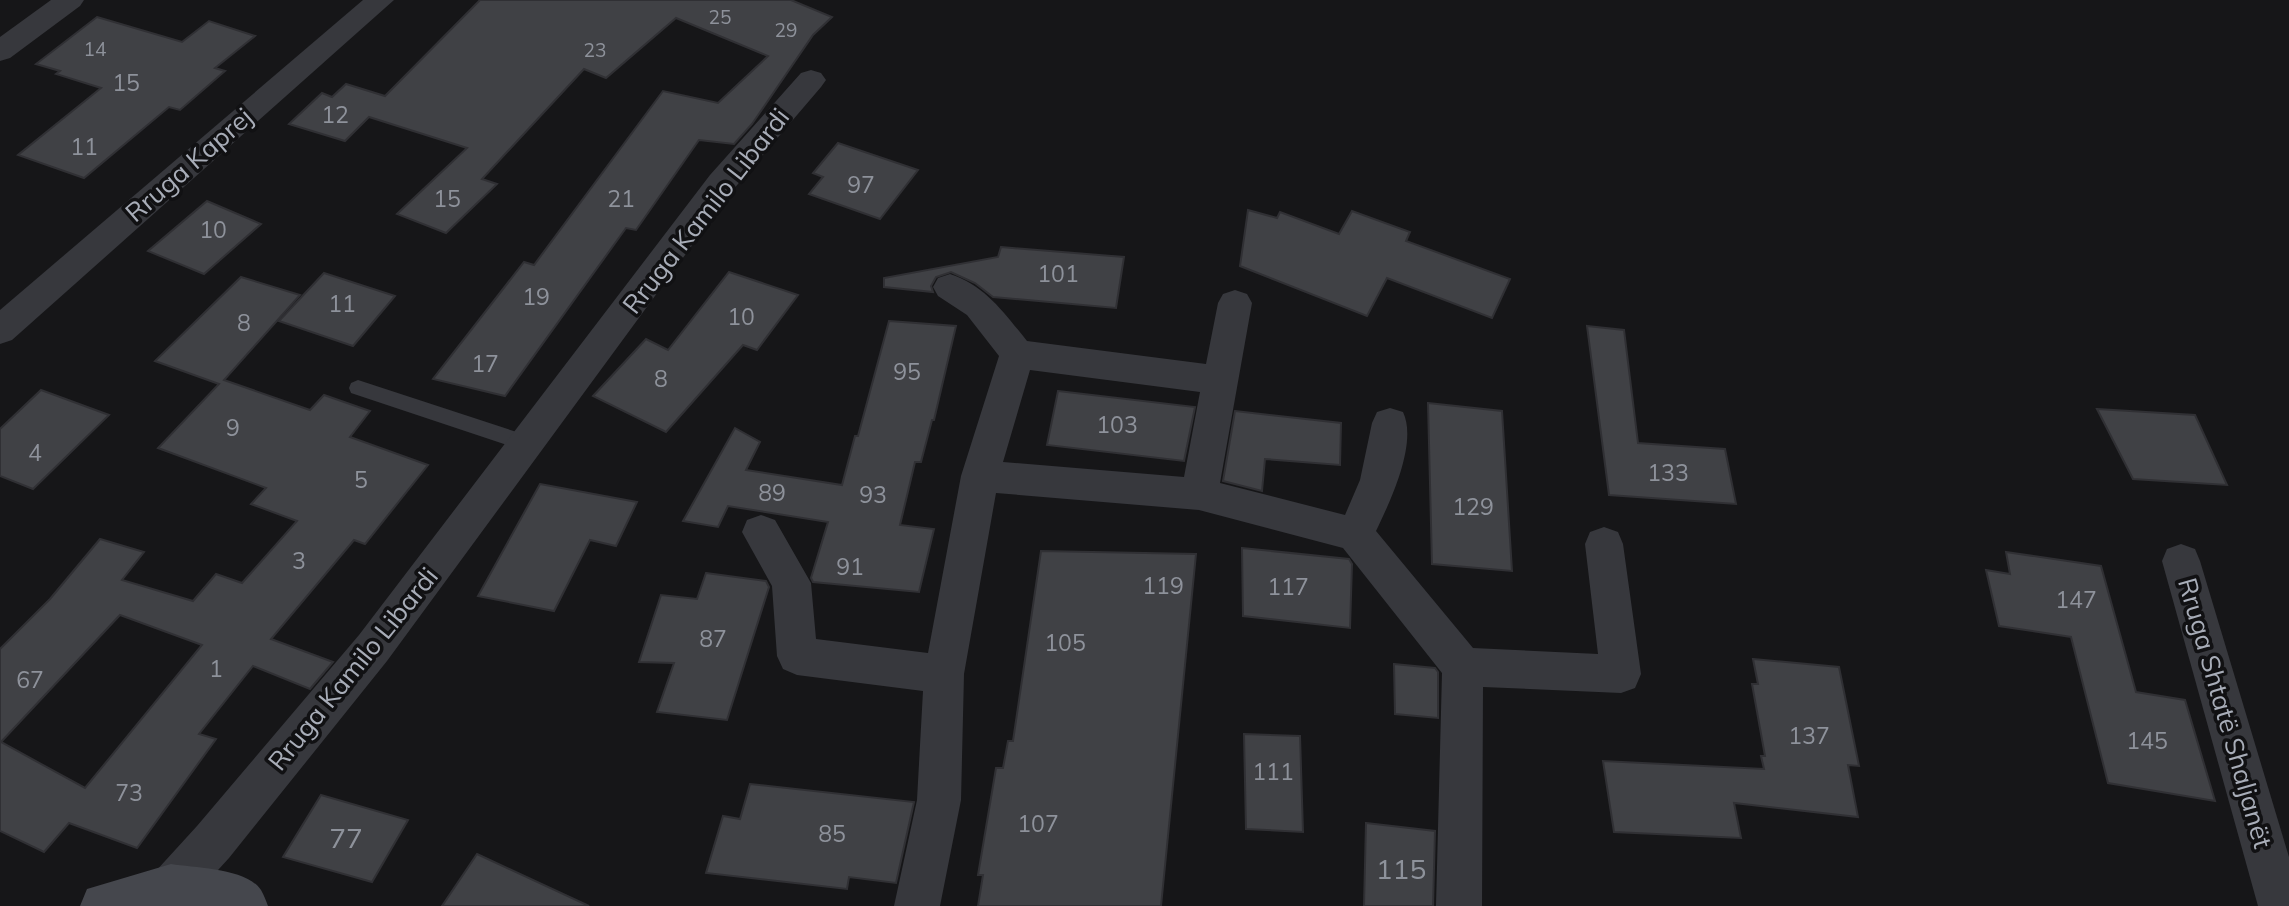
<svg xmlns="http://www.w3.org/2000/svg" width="2289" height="906" viewBox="0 0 2289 906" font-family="Mulish,sans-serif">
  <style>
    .building { fill: #404145; stroke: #303034; stroke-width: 2; fill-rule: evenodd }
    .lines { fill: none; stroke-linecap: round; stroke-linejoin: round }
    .service { fill: #37383d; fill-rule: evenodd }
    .minor { fill: #37383d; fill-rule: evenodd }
    .secondary { fill: #45474d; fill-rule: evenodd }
    .labels { text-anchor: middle; stroke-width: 7; stroke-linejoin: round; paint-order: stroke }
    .far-number-label { font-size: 19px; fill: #8e929b }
    .number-label { font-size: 23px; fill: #8e929b }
    .street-label { font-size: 26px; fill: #a8adb8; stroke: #111113 }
    .near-number-label { font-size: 28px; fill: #8e929b }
  </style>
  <rect width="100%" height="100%" fill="#161618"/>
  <g class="building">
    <path d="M 480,0 L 791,0 L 832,17 L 813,35 L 752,124 L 734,144 L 699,140 L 636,230 L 626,228 L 505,396 L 433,379 L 524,262 L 534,265 L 663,91 L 718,103 L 768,56 L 676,18 L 606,78 L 584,69 L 482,179 L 497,184 L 446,233 L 397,214 L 467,148 L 369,117 L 345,141 L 289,124 L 322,93 L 332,97 L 346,84 L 385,96 Z"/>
    <path d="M 97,17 L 182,42 L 209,21 L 255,36 L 215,68 L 225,71 L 180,110 L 169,107 L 84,178 L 18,155 L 101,88 L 56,74 L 60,71 L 36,64 Z"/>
    <path d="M 838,143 L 918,170 L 880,219 L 809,194 L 823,177 L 813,173 Z"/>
    <path d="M 207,201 L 261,224 L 204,274 L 148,251 Z"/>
    <path d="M 1248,210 L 1277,218 L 1280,212 L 1339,234 L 1352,211 L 1410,232 L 1406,241 L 1510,279 L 1492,318 L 1387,278 L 1367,316 L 1240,266 Z"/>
    <path d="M 1001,247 L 1124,257 L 1116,308 L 993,297 L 975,283 L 951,272 L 936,277 L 931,286 L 933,292 L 884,287 L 884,278 L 998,257 Z"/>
    <path d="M 729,272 L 798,295 L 757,350 L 743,345 L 666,432 L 593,396 L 646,339 L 668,350 Z"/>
    <path d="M 324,273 L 395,296 L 353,346 L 279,321 Z"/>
    <path d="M 241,277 L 300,295 L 224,380 L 310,410 L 324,395 L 370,411 L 350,437 L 428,465 L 365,544 L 354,540 L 271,639 L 333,662 L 310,689 L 253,666 L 199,734 L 216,739 L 137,848 L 69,823 L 44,852 L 0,831 L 0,649 L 50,599 L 100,539 L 144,552 L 122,580 L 193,601 L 216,574 L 242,583 L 297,521 L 251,504 L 266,488 L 158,448 L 219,384 L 155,361 ZM 120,615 L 202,645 L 85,788 L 1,742 Z"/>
    <path d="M 889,321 L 956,326 L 934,420 L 932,420 L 921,462 L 915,462 L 900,525 L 934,529 L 919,592 L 813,582 L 811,578 L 828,522 L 728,506 L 718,527 L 683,521 L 735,428 L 760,442 L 746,470 L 842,485 L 855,436 L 858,436 Z"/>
    <path d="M 1587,326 L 1624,330 L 1638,443 L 1725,449 L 1736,504 L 1609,495 Z"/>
    <path d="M 41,390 L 109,415 L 33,489 L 0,476 L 0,429 Z"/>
    <path d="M 1058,391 L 1195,407 L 1184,461 L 1047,445 Z"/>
    <path d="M 1428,403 L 1502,411 L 1512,571 L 1432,564 Z"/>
    <path d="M 2097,409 L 2195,415 L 2227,485 L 2133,479 Z"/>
    <path d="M 1235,411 L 1341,423 L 1340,465 L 1265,459 L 1262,491 L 1223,481 Z"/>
    <path d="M 540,484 L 637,502 L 616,546 L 590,540 L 554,611 L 478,596 Z"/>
    <path d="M 1242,548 L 1349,559 L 1352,564 L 1350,628 L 1243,616 Z"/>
    <path d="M 1041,551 L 1196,554 L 1161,906 L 978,906 L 983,875 L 978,875 L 996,768 L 1003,768 L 1008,741 L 1013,741 Z"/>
    <path d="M 2006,552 L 2101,566 L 2136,692 L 2185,700 L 2215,801 L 2108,783 L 2071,637 L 1999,626 L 1986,570 L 2010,574 Z"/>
    <path d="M 706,573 L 766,581 L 769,587 L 727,720 L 657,712 L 674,663 L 639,662 L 661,595 L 697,599 Z"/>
    <path d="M 1753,659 L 1839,667 L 1859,766 L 1848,765 L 1858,817 L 1734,803 L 1741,838 L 1614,832 L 1603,761 L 1764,769 L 1761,756 L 1765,756 L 1752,684 L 1758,684 Z"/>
    <path d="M 1394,664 L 1435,668 L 1438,672 L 1438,718 L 1395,714 Z"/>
    <path d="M 1244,734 L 1300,736 L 1303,832 L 1246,829 Z"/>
    <path d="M 750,784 L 914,802 L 896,883 L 849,877 L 847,889 L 706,873 L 723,816 L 740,819 Z"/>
    <path d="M 321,795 L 408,820 L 372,882 L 283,857 Z"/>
    <path d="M 1366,823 L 1435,831 L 1433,906 L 1364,906 Z"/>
    <path d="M 477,854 L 589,906 L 442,906 Z"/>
  </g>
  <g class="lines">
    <path class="service" d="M 358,380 L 535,438 L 538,444 L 535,450 L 528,452 L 351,393 L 349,388 L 351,383 Z"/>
    <g class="minor">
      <path d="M 51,0 L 84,0 L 80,6 L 10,58 L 0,61 L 0,37 Z"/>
      <path d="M 363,0 L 394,0 L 12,340 L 0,344 L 0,310 Z"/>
      <path d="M 811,70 L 821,73 L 826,80 L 821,87 L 732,191 L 387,661 L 229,858 L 187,904 L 155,904 L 148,888 L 155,872 L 197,826 L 359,635 L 710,175 L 801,73 Z"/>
      <path d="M 950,274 C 985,285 1005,314 1027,341 L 1206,364 L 1218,303 L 1223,294 L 1235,290 L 1247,294 L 1252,303 L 1220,483 L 1345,515 L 1360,480 L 1372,423 L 1377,412 L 1390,408 L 1403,412 C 1418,443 1390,502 1376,531 L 1473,648 L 1598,654 L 1585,544 L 1590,532 L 1604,527 L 1618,532 L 1623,544 L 1641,674 L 1635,688 L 1621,693 L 1483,687 L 1482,906 L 1436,906 L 1442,673 L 1343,548 L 1199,510 L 996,493 L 964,674 L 961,800 L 940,906 L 894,906 L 917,800 L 923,691 L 797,675 L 783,669 L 777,656 L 772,586 L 742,532 L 747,520 L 761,515 L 775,520 L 811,583 L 816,639 L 928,653 L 961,476 L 999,356 L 967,315 L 938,296 L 933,287 L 938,278 ZM 1030,370 L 1200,392 L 1184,477 L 1003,462 Z"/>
      <path d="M 2181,544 L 2195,549 L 2200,561 L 2289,857 L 2289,906 L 2258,906 L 2162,561 L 2167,549 Z"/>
    </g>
    <path class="secondary" d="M 171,864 C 196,868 246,868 261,890 C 264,895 266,901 268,906 L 80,906 L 87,889 Z"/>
  </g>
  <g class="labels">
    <g class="far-number-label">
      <text x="720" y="24">25</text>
      <text x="786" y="37">29</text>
      <text x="95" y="56">14</text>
      <text x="595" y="57">23</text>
    </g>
    <g class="number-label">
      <text x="126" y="91">15</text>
      <text x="335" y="123">12</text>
      <text x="84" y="155">11</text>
      <text x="861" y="193">97</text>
      <text x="447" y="207">15</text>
      <text x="621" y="207">21</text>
      <text x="213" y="238">10</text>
      <text x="1058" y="282">101</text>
      <text x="536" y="305">19</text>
      <text x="342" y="312">11</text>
      <text x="741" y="325">10</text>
      <text x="244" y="331">8</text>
      <text x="485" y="372">17</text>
      <text x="907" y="380">95</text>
      <text x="661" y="387">8</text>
      <text x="1117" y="433">103</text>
      <text x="233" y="436">9</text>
      <text x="35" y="461">4</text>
      <text x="1668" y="481">133</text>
      <text x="361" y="488">5</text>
      <text x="772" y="501">89</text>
      <text x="873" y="503">93</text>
      <text x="1473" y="515">129</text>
      <text x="299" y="569">3</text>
      <text x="850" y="575">91</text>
      <text x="1163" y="594">119</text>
      <text x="1288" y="595">117</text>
      <text x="2076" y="608">147</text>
      <text x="713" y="647">87</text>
      <text x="1065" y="651">105</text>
      <text x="216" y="677">1</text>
      <text x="30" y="688">67</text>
      <text x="1809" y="744">137</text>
      <text x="2147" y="749">145</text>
      <text x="1273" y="780">111</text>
      <text x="129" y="801">73</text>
      <text x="1038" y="832">107</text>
      <text x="832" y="842">85</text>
    </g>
    <g class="street-label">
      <text transform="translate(189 165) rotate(-41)" y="9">Rruga Kaprej</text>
      <text transform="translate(706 211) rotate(-52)" y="9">Rruga Kamilo Libardi</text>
      <text transform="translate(353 669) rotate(-51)" y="9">Rruga Kamilo Libardi</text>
      <text transform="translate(2225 713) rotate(74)" y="9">Rruga Shtatë Shaljanët</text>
    </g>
    <g class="near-number-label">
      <text x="346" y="848">77</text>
      <text x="1401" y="879">115</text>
    </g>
  </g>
</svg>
